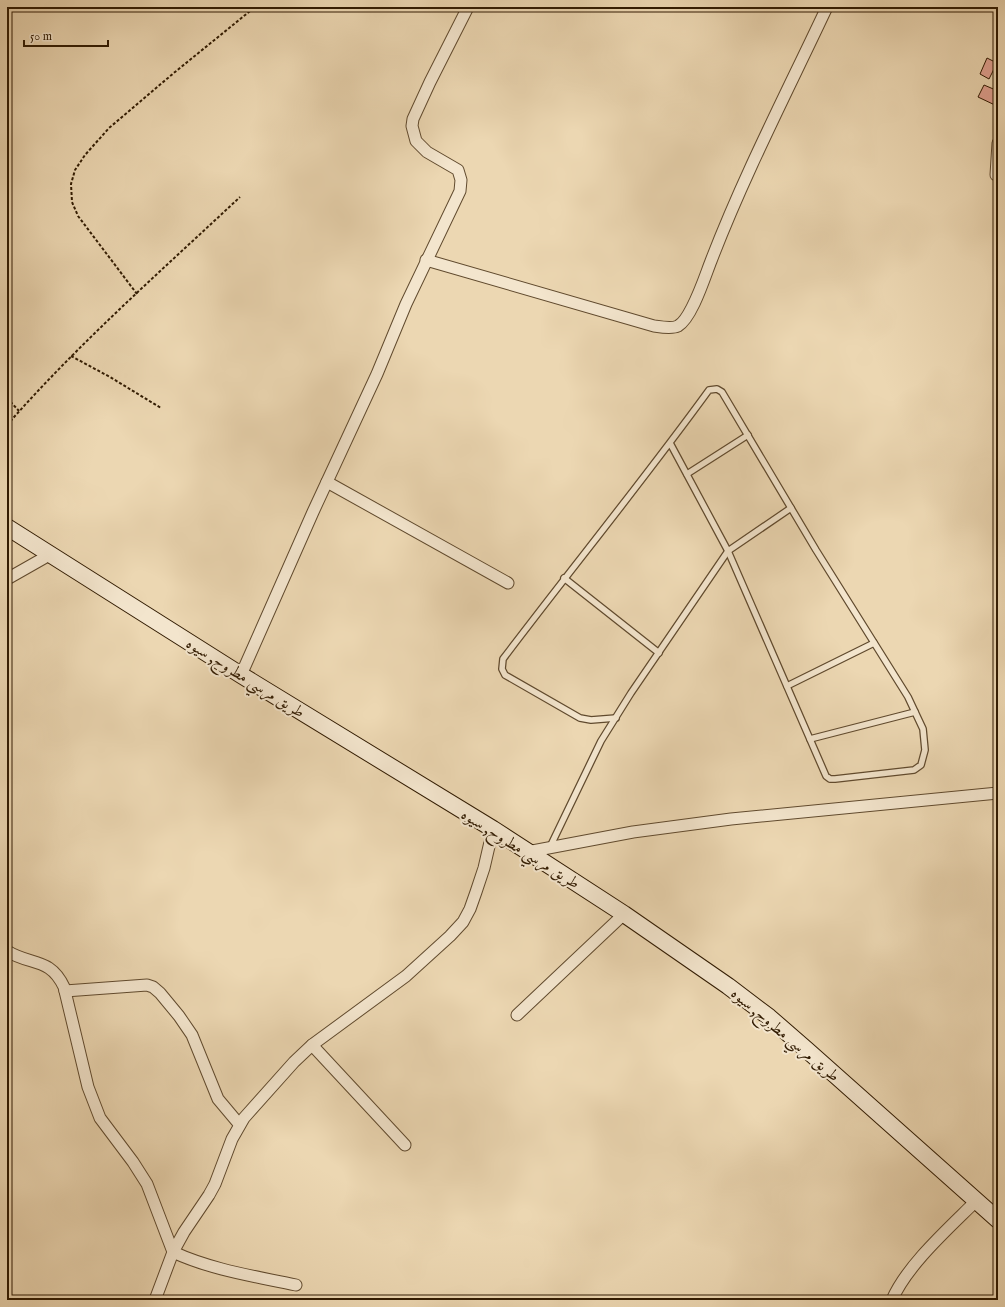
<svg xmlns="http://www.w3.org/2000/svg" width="1005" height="1307" viewBox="0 0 1005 1307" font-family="'IM FELL English',Amiri,serif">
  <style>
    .building { fill: #e2a393; stroke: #311b02 }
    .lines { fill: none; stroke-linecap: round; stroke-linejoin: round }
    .lane-casing { stroke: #604a2e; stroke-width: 8 }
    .street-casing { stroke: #604a2e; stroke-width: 13 }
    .secondary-casing { stroke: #311b02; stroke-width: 18 }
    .path { stroke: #311b02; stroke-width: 2; stroke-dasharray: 3 2; stroke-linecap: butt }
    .lane { stroke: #f3e5cd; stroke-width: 5.5 }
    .street { stroke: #f3e5cd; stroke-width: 11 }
    .secondary { stroke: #f3e5cd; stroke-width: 16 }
    .labels { text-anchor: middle; stroke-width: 4; stroke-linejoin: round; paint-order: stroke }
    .street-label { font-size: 16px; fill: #311b02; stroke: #f3e5cd }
  </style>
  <rect width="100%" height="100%" fill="#ecd7b2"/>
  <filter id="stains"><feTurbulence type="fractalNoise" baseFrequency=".005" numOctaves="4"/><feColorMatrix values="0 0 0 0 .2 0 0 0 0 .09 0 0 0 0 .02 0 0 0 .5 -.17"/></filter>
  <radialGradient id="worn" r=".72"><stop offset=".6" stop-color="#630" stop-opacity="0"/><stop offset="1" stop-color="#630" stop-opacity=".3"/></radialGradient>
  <g class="building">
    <path d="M 987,58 L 997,63 L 989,79 L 980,74 Z"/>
    <path d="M 984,85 L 998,91 L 998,103 L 997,106 L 978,97 Z"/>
  </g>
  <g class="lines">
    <defs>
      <g id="lane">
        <path d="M 687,474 L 748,435"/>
        <path d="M 564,578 L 659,653"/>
        <path d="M 787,686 L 874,643"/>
        <path d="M 616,718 L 591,720 L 580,718 L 505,675 L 502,669 L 503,659 C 571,569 643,481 709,390 L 717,389 L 722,392 L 816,550 L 908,697 L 923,729 L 925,750 L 921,765 L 914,770 L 835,779 L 830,779 L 826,776 L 728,551 L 670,443"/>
        <path d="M 810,739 L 915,712"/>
        <path d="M 550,847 L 601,741 L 631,693 L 728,551 L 791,508"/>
      </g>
      <g id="street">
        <path d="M 996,175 L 998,143"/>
        <path d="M 426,260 L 654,326 C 661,327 672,329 678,326 C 692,318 705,276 711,261 C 744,175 788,90 827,7"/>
        <path d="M 327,482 L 508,583"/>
        <path d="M 7,579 L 51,554"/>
        <path d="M 241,675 L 313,512 L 377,374 L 406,304 L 460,191 L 461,180 L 458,170 L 427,152 L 416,141 L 412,126 L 413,119 L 430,82 L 468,7"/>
        <path d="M 527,852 L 633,832 L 731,819 L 998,793"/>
        <path d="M 7,951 C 31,966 50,957 64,987 L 88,1087 L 100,1118 L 133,1162 L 147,1184 L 173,1252 C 212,1270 254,1276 296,1285"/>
        <path d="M 65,991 L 147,985 L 153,987 L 160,993 L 179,1016 L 192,1035 L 218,1099 L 239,1124"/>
        <path d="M 517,1015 L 624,914"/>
        <path d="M 312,1045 L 405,1145"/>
        <path d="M 155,1300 L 173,1252 L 184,1232 L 209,1195 L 215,1184 L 232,1139 L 244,1118 L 294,1062 L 312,1045 L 406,976 L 450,936 L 463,922 L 470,909 L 476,892 L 484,868 L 493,829"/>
        <path d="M 892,1300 C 907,1265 949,1228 976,1201"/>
      </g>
      <path id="secondary" d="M 7,527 L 241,675 L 493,829 L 624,914 L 728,986 L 769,1017 L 807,1050 L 998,1220"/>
    </defs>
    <use href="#lane" class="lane-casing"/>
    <use href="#street" class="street-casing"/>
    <use href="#secondary" class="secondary-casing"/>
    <g class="path">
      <path d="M 137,294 L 78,216 L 72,202 L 71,184 L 75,170 L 85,155 L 109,128 L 175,72 L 255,7"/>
      <path d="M 71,356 L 110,377 L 161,408"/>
      <path d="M 7,398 L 19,411"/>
      <path d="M 7,425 C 79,343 161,271 240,197"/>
    </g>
    <use href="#lane" class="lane"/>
    <use href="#street" class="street"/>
    <use href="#secondary" class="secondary"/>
  </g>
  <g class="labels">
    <g class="street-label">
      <text transform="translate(246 677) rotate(32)" y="6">طريق مرسي مطروح, سيوه</text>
      <text transform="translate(521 848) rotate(32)" y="6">طريق مرسي مطروح, سيوه</text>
      <text transform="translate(786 1034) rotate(40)" y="6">طريق مرسي مطروح, سيوه</text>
    </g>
  </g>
  <rect width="1005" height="1307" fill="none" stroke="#ecd7b2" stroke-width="24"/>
  <rect x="8" y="8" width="989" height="1291" fill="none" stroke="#311b02" stroke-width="2"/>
  <rect x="12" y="12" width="981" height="1283" fill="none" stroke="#311b02"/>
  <path d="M24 40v6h84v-6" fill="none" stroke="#311b02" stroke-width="2"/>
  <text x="30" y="40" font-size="12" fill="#311b02" stroke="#f3e5cd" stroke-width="3" paint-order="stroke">50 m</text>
  <rect width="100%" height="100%" filter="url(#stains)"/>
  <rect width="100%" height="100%" fill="url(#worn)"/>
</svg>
